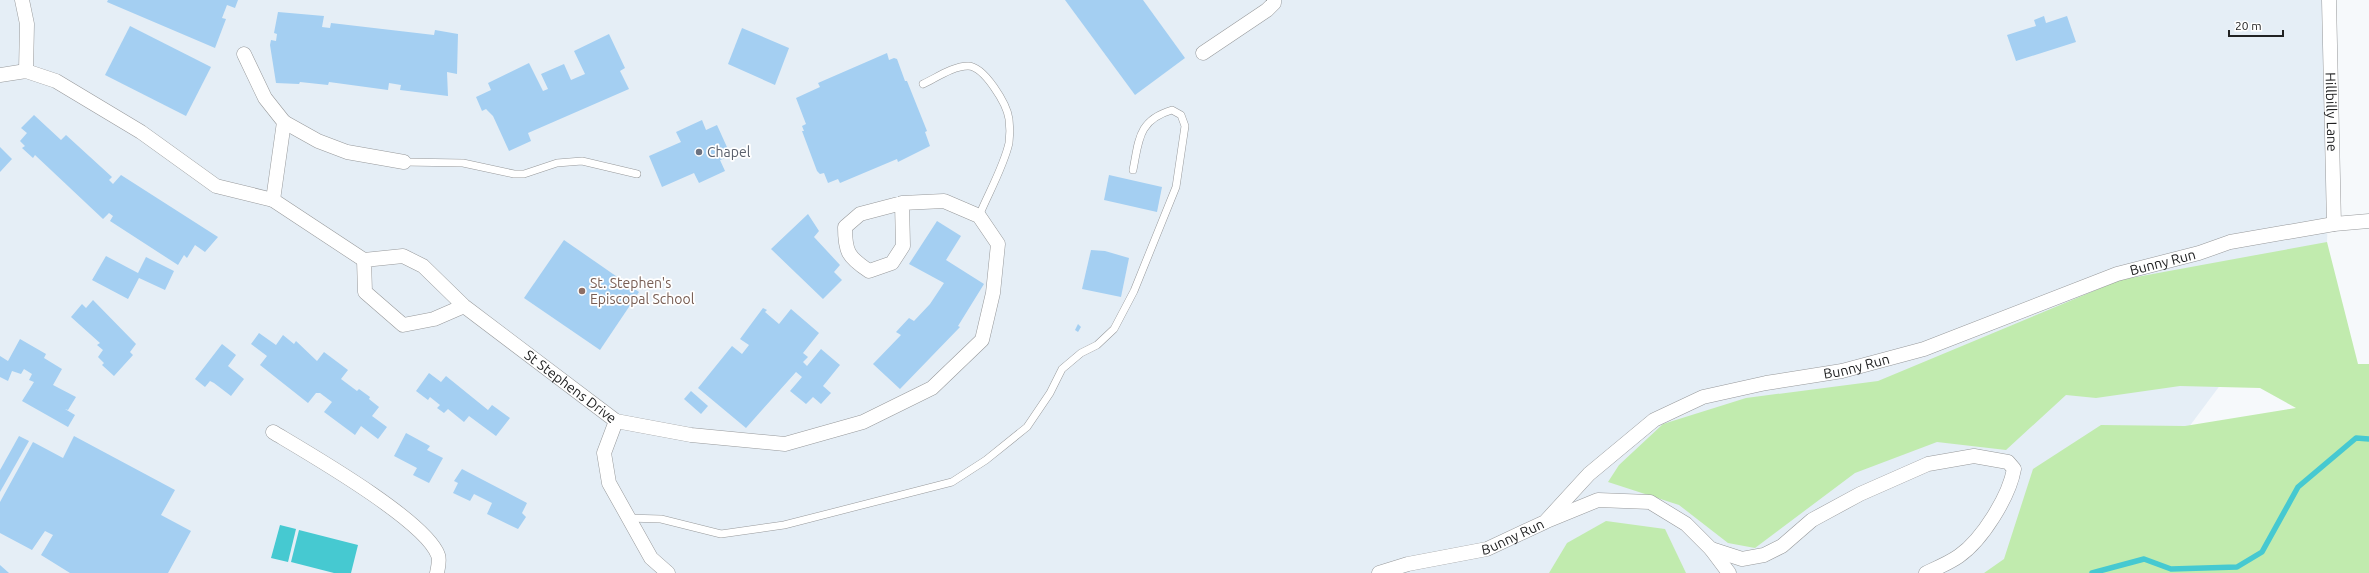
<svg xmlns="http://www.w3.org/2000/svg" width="2369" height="573" viewBox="0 0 2369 573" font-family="Ubuntu,sans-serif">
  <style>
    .built { fill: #e5eef6 }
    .green { fill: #c1ebae }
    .water { fill: #46c9d1 }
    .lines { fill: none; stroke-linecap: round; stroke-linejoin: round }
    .stream { stroke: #46c9d1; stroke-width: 5.5 }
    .building { fill: #a4cff2 }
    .service-casing { stroke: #97999b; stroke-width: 8 }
    .minor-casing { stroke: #97999b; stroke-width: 15 }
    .service { stroke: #fff; stroke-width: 7 }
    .minor { stroke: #fff; stroke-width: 14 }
    .worship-dot { fill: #6b7280; stroke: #fff; stroke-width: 1.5 }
    .education-dot { fill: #8d6e63; stroke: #fff; stroke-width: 1.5 }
    .labels { text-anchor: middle; stroke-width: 3.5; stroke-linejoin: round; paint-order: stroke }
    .street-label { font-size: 14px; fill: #212223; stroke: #fff }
    .worship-label { font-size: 14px; fill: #5b616d; stroke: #fff; text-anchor: start }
    .education-label { font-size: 14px; fill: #785e54; stroke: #fff; text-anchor: start }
  </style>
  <rect width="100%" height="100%" fill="#f6f9fb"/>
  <path class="built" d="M 0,0 L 2336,0 L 2327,242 L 2080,573 L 0,573 Z"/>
  <g class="green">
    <path d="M 2327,242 L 2358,364 L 2369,364 L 2369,573 L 1984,573 L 2004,559 L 2033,469 L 2101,425 L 2185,426 L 2296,408 L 2260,388 L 2180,386 L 2096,398 L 2066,395 L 2006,450 L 1937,442 L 1855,473 L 1755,548 L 1728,543 L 1679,505 L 1608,482 L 1619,465 L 1663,424 L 1746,398 L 1878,381 L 2120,280 Z"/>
    <path d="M 1606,521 L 1665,529 L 1686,573 L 1549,573 L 1567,543 Z"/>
  </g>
  <g class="water">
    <path d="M 280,525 L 296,529 L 288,562 L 271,558 Z"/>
    <path d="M 299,530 L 358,545 L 351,573 L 334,573 L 291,562 Z"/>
  </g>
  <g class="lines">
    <path class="stream" d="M 2092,573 L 2144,559 L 2171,569 L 2237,567 L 2262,552 L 2298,487 L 2356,438 L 2369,439"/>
  </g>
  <g class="building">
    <path d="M 108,0 L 238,0 L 235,8 L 227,5 L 222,18 L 226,19 L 215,48 L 107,2 Z"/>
    <path d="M 1065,0 L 1143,0 L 1185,58 L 1135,95 Z"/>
    <path d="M 278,12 L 324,16 L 322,27 L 330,28 L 331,23 L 434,35 L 435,30 L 458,34 L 457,74 L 447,72 L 448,96 L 400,90 L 401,85 L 389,83 L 388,90 L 329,82 L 328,85 L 300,82 L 299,84 L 276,83 L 270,45 L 271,40 L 276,41 L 277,34 L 274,33 Z"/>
    <path d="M 2044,16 L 2046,23 L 2067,16 L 2076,42 L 2016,61 L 2007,35 L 2036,26 L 2034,20 Z"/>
    <path d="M 130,26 L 211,67 L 186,116 L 105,75 Z"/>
    <path d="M 742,28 L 789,48 L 775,85 L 728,64 Z"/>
    <path d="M 609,34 L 625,68 L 620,71 L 629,89 L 528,133 L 531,141 L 509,151 L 493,116 L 486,109 L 482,111 L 476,97 L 491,90 L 488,83 L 529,63 L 543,91 L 548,89 L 541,74 L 564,64 L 571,80 L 585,74 L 574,51 Z"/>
    <path d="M 887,53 L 889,60 L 894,58 L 897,59 L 905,81 L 907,81 L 927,131 L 925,132 L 930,146 L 898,162 L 897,159 L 840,183 L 838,179 L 828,183 L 824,173 L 820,174 L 817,171 L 802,131 L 804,131 L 802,126 L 806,124 L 796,98 L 820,87 L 818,83 Z"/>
    <path d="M 34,115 L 61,140 L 66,135 L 112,177 L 109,180 L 113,184 L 121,175 L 218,237 L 205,252 L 195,245 L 187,258 L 184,255 L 178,265 L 110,221 L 113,216 L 109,213 L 103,219 L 35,155 L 33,158 L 22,148 L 25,146 L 20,141 L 27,133 L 21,128 Z"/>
    <path d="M 702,120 L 706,130 L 717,125 L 731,156 L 720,160 L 725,171 L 699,183 L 694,173 L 662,187 L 649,156 L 681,142 L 676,132 Z"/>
    <path d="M 0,147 L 12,159 L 0,172 Z"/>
    <path d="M 1109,175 L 1162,187 L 1157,212 L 1104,200 Z"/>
    <path d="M 808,214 L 819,231 L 814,237 L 840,265 L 834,272 L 842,280 L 823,299 L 771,249 Z"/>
    <path d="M 937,221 L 961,236 L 946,260 L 984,284 L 958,326 L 960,327 L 900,389 L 873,364 L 901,335 L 896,332 L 909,318 L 914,321 L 930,304 L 944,283 L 909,264 Z"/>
    <path d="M 564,240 L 639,292 L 600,350 L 524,298 Z"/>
    <path d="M 1091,250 L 1105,251 L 1129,258 L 1121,297 L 1082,289 Z"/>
    <path d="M 106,256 L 138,273 L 146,257 L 174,271 L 165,290 L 139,278 L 128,299 L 92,280 Z"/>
    <path d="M 93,300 L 136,344 L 130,352 L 133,355 L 114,376 L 102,365 L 104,363 L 98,357 L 103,350 L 97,345 L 100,343 L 71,317 L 82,304 L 86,308 Z"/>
    <path d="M 763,308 L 767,310 L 765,312 L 779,324 L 791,309 L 819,333 L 803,353 L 808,357 L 803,362 L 807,366 L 821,349 L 840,365 L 823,386 L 831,393 L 821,404 L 813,397 L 806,404 L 790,391 L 802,377 L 796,372 L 746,428 L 698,388 L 732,346 L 742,354 L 749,345 L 740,339 Z"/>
    <path d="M 1078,324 L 1081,327 L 1078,332 L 1075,330 Z"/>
    <path d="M 259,333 L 276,345 L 283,335 L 294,344 L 296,341 L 317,361 L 324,352 L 348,370 L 341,379 L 357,391 L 359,389 L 370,397 L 369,399 L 379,407 L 372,416 L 387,427 L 378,439 L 361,426 L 355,435 L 324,412 L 332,402 L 320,393 L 316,393 L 308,403 L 260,365 L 267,356 L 251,344 Z"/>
    <path d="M 20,339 L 46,354 L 44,358 L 62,369 L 53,385 L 76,397 L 68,410 L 65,409 L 75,415 L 68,427 L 22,401 L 34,382 L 29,380 L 32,374 L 24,369 L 21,374 L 12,371 L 8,381 L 0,377 L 0,356 L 8,361 Z"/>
    <path d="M 222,344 L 236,355 L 228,366 L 244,379 L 231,396 L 214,383 L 210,381 L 205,387 L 195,379 Z"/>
    <path d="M 429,373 L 441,382 L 446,376 L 488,410 L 492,405 L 510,418 L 496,436 L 469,416 L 464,422 L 448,409 L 444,413 L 437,408 L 440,405 L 430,397 L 428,400 L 416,391 Z"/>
    <path d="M 691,391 L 708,406 L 701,414 L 684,399 Z"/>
    <path d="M 406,433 L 430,446 L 427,450 L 443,458 L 429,483 L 413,475 L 417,468 L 394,456 Z"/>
    <path d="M 19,436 L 29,441 L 0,492 L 0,470 Z"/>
    <path d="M 74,436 L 175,490 L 161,515 L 191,531 L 168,573 L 70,573 L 41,555 L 53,535 L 45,531 L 32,550 L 0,533 L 0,502 L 33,442 L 63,458 Z"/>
    <path d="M 462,469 L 527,503 L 522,513 L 526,517 L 518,529 L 487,514 L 492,503 L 474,494 L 470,501 L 453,493 L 458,483 L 454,481 Z"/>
    <path d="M 0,565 L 9,573 L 0,573 Z"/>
  </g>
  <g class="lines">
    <defs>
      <g id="service">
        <path d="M 923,84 C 936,78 953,66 968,66 C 984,66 1007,104 1009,119 C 1010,126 1010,136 1009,143 C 1004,166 988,194 979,216"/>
        <path d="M 404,162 L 463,163 L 514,174 L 524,174 L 557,163 L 582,161 L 637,174"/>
        <path d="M 627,518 L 661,519 L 721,534 L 784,525 L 952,482 L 986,460 L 1027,427 L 1050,393 L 1062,369 L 1081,353 L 1097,345 L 1114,329 L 1134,291 L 1176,187 L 1185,126 L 1181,115 L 1172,110 C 1138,120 1139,140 1133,170"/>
      </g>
      <g id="minor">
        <path d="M 22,0 L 27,24 L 26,71"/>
        <path id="s1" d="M 2329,0 L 2334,224"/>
        <path d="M 1203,53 L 1267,10 L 1274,3 L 1274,0"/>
        <path d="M 244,54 L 265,98 L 284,122 L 273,200"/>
        <path d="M 0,75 L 26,71 L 56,81 L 141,132 L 216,186 L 273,200 L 364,260"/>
        <path d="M 284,122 L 318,141 L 347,152 L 404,162"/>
        <path id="s2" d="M 464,306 L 434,319 L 403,325 L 365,292 L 364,260 L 403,256 L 423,266 L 464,306 L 616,421 L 604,453 L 609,483 L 651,558 L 668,573"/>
        <path d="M 616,421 L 691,435 L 785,444 L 863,422 L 932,388 L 982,340 L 993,293 L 998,244 L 979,216 L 944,201 L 902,203 L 860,214 L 845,227 C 845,252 848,257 869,271 L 892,263 L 903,246 L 902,203"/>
        <path d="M 273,432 C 308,453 425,520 438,555 C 440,560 438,568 437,573"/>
        <path d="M 1549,520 L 1598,500 L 1650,502 L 1686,524 L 1711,549 L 1729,573"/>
        <path d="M 1711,549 L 1742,559 L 1764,555 L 1782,546 L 1812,520 L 1860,494 L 1928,464 L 1974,456 L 2008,462 L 2014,469 C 2009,497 1982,540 1959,556 C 1949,563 1937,568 1926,573"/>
        <path id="s3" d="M 1379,573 L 1408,564 L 1487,549 L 1545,522 L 1589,474 L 1654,420 L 1703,397 L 1766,383 L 1842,371 L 1924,349 L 2117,274 L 2199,253 L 2230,242 L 2334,224 L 2369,221"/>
      </g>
    </defs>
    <use href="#service" class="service-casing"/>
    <use href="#minor" class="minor-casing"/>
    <use href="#service" class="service"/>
    <use href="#minor" class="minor"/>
  </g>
  <circle class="worship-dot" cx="699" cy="152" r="4"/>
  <circle class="education-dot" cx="582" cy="291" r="4"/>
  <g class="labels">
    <g class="street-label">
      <text dy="5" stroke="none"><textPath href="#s1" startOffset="112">Hillbilly Lane</textPath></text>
      <text dy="5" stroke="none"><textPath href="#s3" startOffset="859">Bunny Run</textPath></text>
      <text dy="5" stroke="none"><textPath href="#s3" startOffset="535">Bunny Run</textPath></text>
      <text dy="5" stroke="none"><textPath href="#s2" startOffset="399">St Stephens Drive</textPath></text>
      <text dy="5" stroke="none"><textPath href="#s3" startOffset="139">Bunny Run</textPath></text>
    </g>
    <g class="worship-label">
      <text x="707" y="157">Chapel</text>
    </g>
    <g class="education-label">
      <text x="590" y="288">St. Stephen's<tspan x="590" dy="16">Episcopal School</tspan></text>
    </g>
  </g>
  <path d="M2229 30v6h54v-6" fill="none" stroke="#212223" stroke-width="2"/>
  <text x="2235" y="30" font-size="12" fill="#212223" stroke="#ffffff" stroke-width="3" paint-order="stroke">20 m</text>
</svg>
